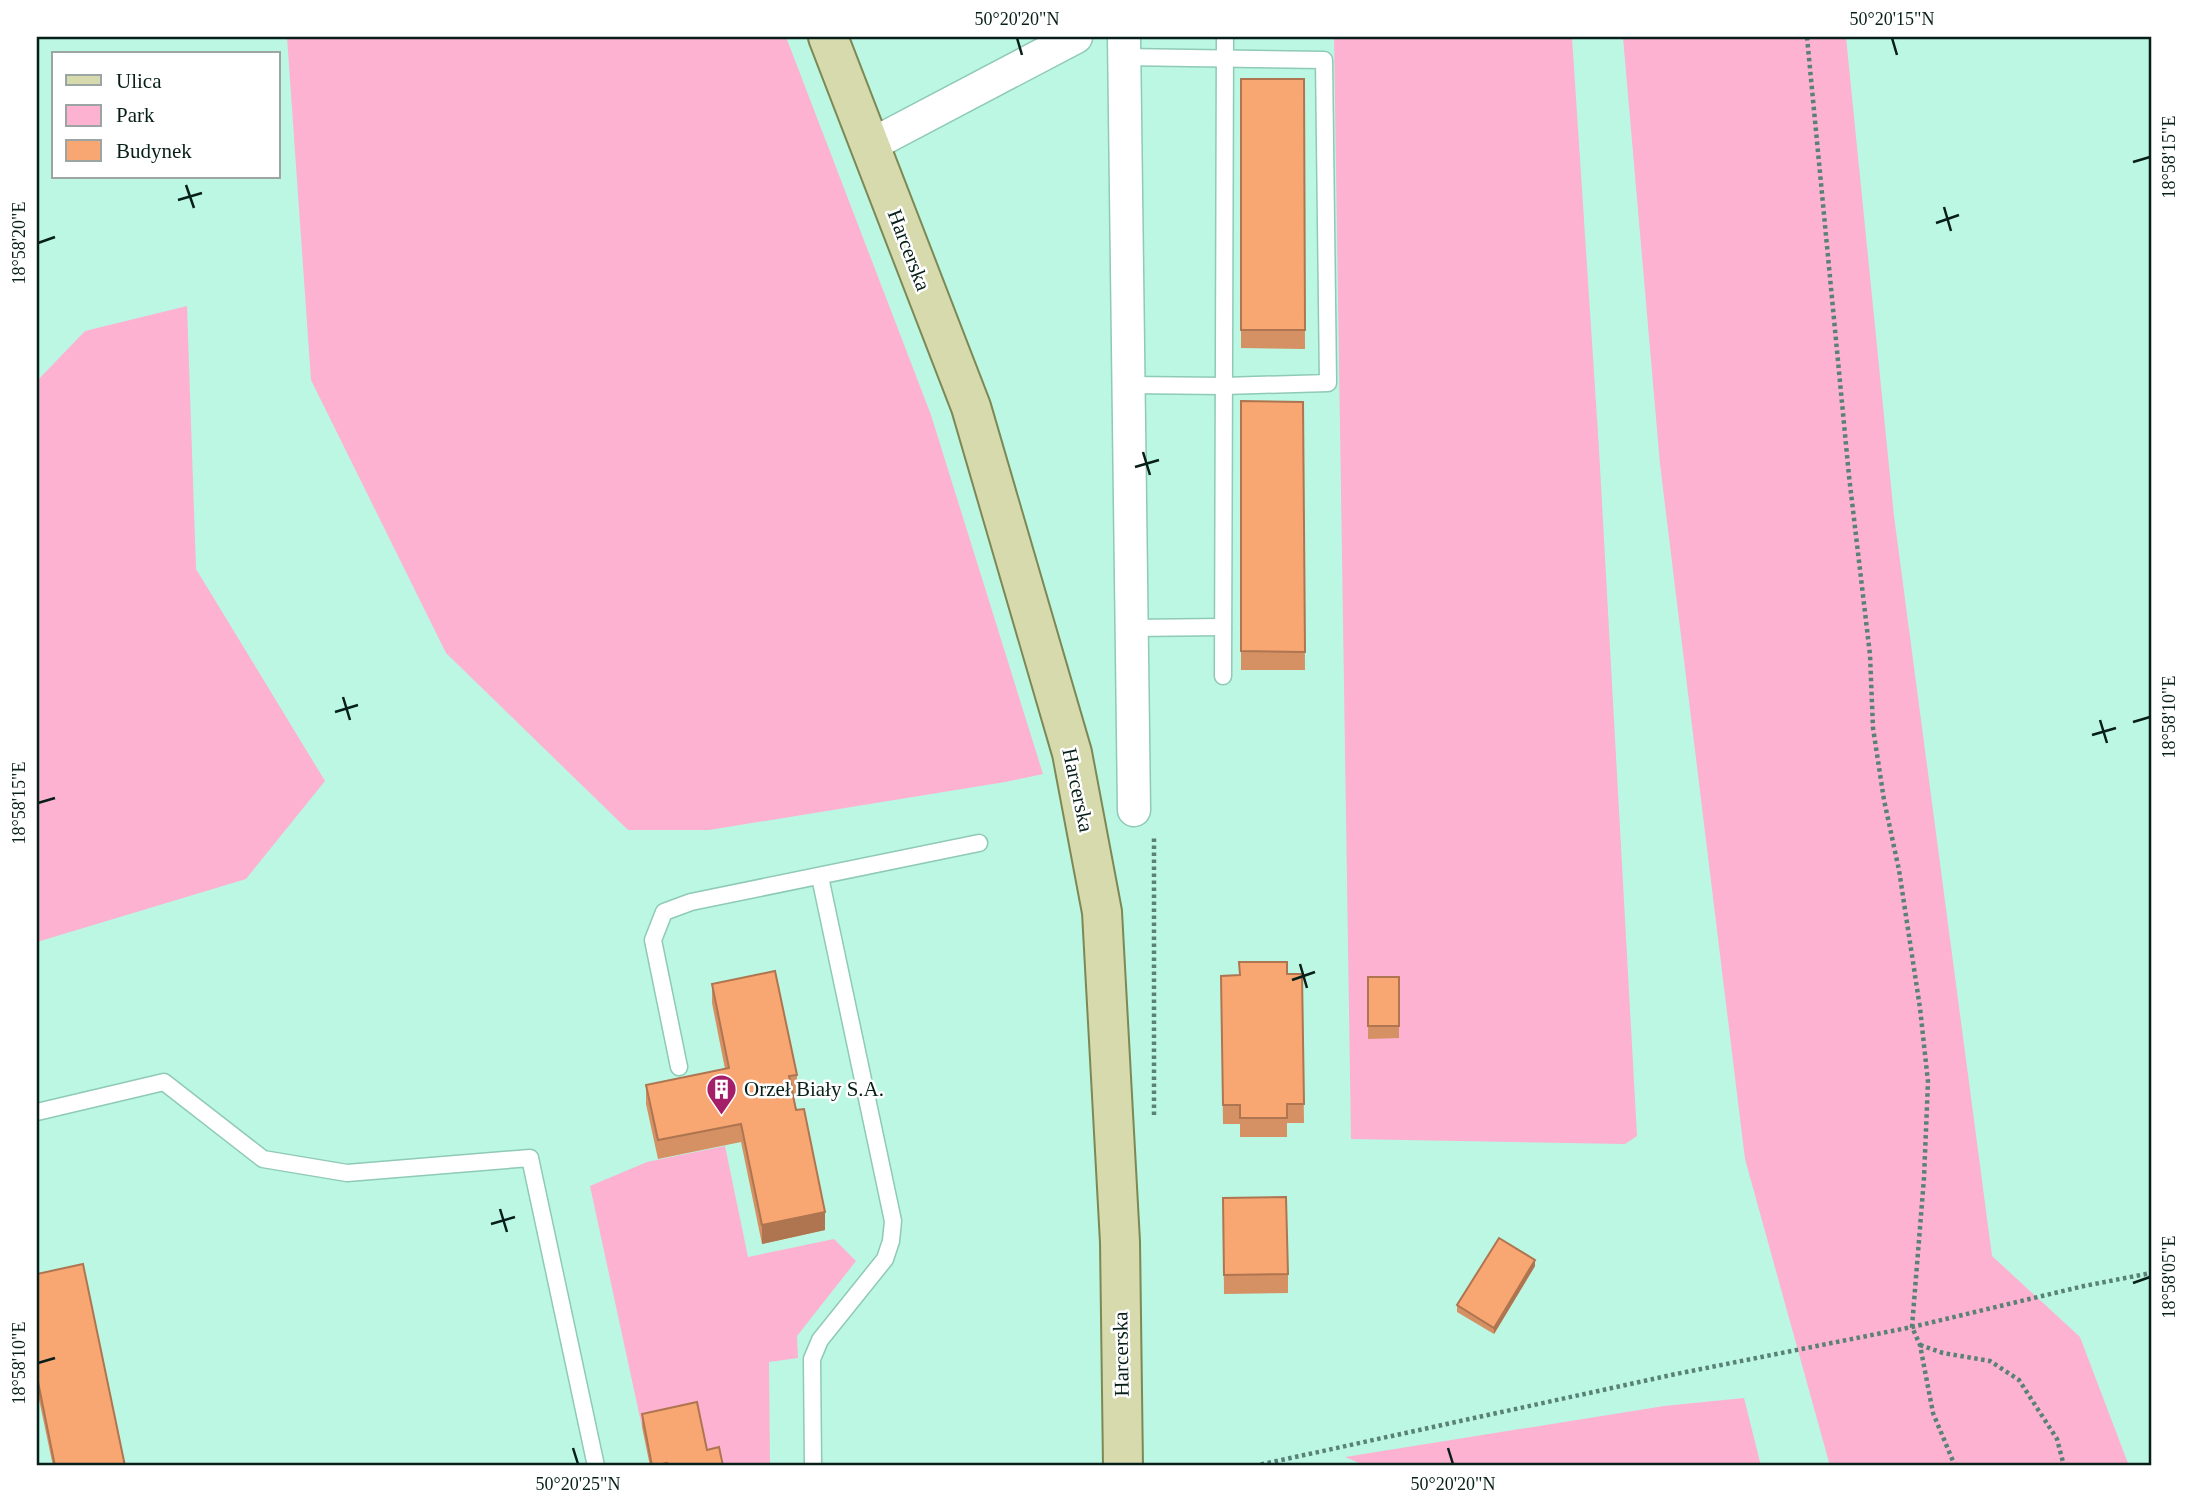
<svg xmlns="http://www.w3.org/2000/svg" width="2188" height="1503" viewBox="0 0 2188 1503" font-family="'Times New Roman',serif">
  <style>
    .green { fill: #fcb2d0 }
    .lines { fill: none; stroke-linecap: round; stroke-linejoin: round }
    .lane-casing { stroke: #8fc9b7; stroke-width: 19 }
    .street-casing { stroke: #8fc9b7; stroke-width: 35 }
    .primary-casing { stroke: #7c8955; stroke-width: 42 }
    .path { stroke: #598175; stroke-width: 4.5; stroke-dasharray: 3.5 3.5; stroke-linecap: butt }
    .lane { stroke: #fff; stroke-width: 16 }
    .street { stroke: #fff; stroke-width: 32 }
    .primary { stroke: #d6daad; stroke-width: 38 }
    .wall { fill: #d59063 }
    .shaded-wall { fill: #ae7550 }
    .building { fill: #f8a773; stroke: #ae7550; stroke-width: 2 }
    .ticks { fill: none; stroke: #071f18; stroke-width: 2.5 }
    .labels { text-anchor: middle; stroke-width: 5; stroke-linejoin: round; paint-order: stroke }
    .street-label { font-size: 21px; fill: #071f18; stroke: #fff }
    .poi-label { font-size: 21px; fill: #071f18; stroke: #fff; text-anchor: start }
    .neatline { fill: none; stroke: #071f18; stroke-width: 2.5 }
    .ticks-label { font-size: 18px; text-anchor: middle; fill: #071f18 }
  </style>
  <rect width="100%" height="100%" fill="#bcf7e4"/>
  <g class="green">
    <path d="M 287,37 L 786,37 L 931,415 L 1043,774 L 1005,782 L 709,830 L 628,830 L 446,653 L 311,380 Z"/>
    <path d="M 1334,37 L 1572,37 L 1599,449 L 1637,1136 L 1625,1144 L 1351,1139 Z"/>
    <path d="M 1623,37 L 1846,37 L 1894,516 L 1992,1256 L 2080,1337 L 2129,1466 L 1830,1466 L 1745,1159 L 1660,464 Z"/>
    <path d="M 187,306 L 196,569 L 325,781 L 246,879 L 37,942 L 37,381 L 85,331 Z"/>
    <path d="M 725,1146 L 748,1257 L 834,1239 L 856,1261 L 797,1336 L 798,1358 L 769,1362 L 770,1466 L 721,1466 L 642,1427 L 590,1186 L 647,1162 Z"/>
    <path d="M 1744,1398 L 1761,1466 L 1366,1466 L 1345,1457 L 1664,1406 Z"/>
  </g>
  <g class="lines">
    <defs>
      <g id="lane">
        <path d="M 1124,57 L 1324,60 L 1328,383 L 1224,386 L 1129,385"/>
        <path d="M 1131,628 L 1223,627"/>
        <path d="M 1223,676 L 1225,37"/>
        <path d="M 679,1067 L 653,940 L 664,912 L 691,902 L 979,843"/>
        <path d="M 37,1112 L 164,1082 L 263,1159 L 347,1173 L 530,1158 L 596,1466"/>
        <path d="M 813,1466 L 812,1359 L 820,1340 L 885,1259 L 891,1241 L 893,1221 L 820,877"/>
      </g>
      <g id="street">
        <path d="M 1124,37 L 1134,810"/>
        <path d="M 869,146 L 1076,37"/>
      </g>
      <path id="primary" d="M 828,37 L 971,407 L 1072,753 L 1102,912 L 1120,1242 L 1123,1466"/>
    </defs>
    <use href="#lane" class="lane-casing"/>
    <use href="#street" class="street-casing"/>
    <use href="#primary" class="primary-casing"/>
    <g class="path">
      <path d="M 1807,37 L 1849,476 L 1870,655 L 1873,728 L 1884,800 L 1899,870 L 1920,1008 L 1928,1082 L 1924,1178 L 1912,1327 L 1920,1345 L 1933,1413 L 1955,1466"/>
      <path d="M 1154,1115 L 1154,837"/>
      <path d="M 1920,1345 L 1943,1353 L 1990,1361 L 2019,1380 L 2057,1439 L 2064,1466"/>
      <path d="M 1254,1466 L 1676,1374 L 1912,1327 L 2084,1286 L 2151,1273"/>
    </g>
    <use href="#lane" class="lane"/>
    <use href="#street" class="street"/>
    <use href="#primary" class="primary"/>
  </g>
  <g class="wall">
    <path d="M 1241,79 L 1304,79 L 1305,349 L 1241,348 Z"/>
    <path d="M 1241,401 L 1303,402 L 1305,670 L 1241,670 Z"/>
    <path d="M 1302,974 L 1304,1123 L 1287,1123 L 1287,1137 L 1240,1137 L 1240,1124 L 1223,1124 L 1221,976 Z"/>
    <path d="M 1368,977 L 1399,1026 L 1399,1038 L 1368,1039 Z"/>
    <path d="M 712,984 L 797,1075 L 797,1093 L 793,1094 L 825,1230 L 762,1244 L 741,1142 L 658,1159 L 646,1104 L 646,1085 L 725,1069 L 712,1003 Z"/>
    <path d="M 1223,1198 L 1288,1274 L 1288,1293 L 1224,1294 Z"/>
    <path d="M 1535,1266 L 1494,1334 L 1457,1312 L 1457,1305 Z"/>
    <path d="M 37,1274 L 125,1466 L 53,1466 L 37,1390 Z"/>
    <path d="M 642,1414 L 707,1450 L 723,1466 L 650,1466 L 642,1427 Z"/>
  </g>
  <g class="shaded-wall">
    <path d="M 825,1212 L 825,1230 L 762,1244 L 762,1225 Z"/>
    <path d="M 1535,1260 L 1535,1266 L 1494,1334 L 1494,1328 Z"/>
  </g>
  <g class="building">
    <path d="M 1241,79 L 1304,79 L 1305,330 L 1241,330 Z"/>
    <path d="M 1241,401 L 1303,402 L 1305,652 L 1241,651 Z"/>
    <path d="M 1239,962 L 1287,962 L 1287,974 L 1302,974 L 1304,1104 L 1287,1104 L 1287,1118 L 1240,1118 L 1240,1105 L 1223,1105 L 1221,976 L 1240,975 Z"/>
    <path d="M 775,971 L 797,1075 L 789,1076 L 796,1110 L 804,1109 L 825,1212 L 762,1225 L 741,1124 L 658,1140 L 646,1085 L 729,1068 L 712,984 Z"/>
    <rect x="1368" y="977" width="31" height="49"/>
    <path d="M 1286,1197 L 1288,1274 L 1224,1275 L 1223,1198 Z"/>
    <path d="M 1499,1238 L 1535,1260 L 1494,1328 L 1457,1305 Z"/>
    <path d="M 83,1264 L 125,1466 L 55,1466 L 37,1377 L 37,1274 Z"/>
    <path d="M 697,1402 L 707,1450 L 719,1447 L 723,1466 L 668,1466 L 667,1463 L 652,1466 L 642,1414 Z"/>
  </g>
  <path class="ticks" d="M 1017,38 L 1022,55M 1892,38 L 1897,55M 2133,162 L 2150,157M 186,185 L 194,208M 178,200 L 202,193M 1944,207 L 1951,231M 1936,223 L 1959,215M 38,243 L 55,237M 1143,452 L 1150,475M 1135,467 L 1159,460M 343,697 L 350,720M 335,712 L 358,705M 2100,720 L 2107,743M 2133,722 L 2150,717M 2092,735 L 2116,728M 38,803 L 55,798M 1300,964 L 1307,988M 1292,980 L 1315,972M 500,1209 L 507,1232M 491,1224 L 515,1217M 2133,1283 L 2150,1277M 38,1363 L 55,1358M 573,1448 L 578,1464M 1448,1448 L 1453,1464"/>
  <defs>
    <symbol id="building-pin" viewBox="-11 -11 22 30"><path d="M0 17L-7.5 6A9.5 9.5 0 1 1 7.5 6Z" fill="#a51e68" stroke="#fff"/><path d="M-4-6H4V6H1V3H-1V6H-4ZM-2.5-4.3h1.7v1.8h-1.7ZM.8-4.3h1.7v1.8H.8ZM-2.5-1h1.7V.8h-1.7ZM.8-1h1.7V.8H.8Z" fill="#fff"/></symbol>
  </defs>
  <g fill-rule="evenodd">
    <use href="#building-pin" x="704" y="1072" width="35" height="47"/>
  </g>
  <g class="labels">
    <g class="street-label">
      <text transform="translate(909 250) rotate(69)" y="7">Harcerska</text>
      <text transform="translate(1078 790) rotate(78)" y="7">Harcerska</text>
      <text transform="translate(1121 1354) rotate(-91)" y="7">Harcerska</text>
    </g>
    <g class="poi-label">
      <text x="744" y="1096">Orzeł Biały S.A.</text>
    </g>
  </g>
  <rect width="2188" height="1503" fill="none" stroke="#ffffff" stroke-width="77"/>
  <rect x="52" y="52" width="228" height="126" fill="#ffffff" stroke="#9ca5a3" stroke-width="2"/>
  <rect x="66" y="75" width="35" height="10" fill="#d6daad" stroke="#9ca5a3" stroke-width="2"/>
  <text x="116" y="88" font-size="21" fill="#071f18">Ulica</text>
  <rect x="66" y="105" width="35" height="21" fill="#fcb2d0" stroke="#9ca5a3" stroke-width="2"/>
  <text x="116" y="122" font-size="21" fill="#071f18">Park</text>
  <rect x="66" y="140" width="35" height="21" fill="#f8a773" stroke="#9ca5a3" stroke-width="2"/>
  <text x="116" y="158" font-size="21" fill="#071f18">Budynek</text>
  <rect x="38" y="38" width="2112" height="1426" class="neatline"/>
  <g class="ticks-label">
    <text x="1017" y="25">50°20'20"N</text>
    <text x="1892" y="25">50°20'15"N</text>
    <text transform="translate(2169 157) rotate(-90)" y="6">18°58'15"E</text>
    <text transform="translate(19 243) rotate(-90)" y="6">18°58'20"E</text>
    <text transform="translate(2169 717) rotate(-90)" y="6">18°58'10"E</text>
    <text transform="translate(19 803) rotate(-90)" y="6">18°58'15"E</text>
    <text transform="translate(2169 1277) rotate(-90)" y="6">18°58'05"E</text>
    <text transform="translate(19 1363) rotate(-90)" y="6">18°58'10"E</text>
    <text x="578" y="1490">50°20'25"N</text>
    <text x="1453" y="1490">50°20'20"N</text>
  </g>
</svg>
